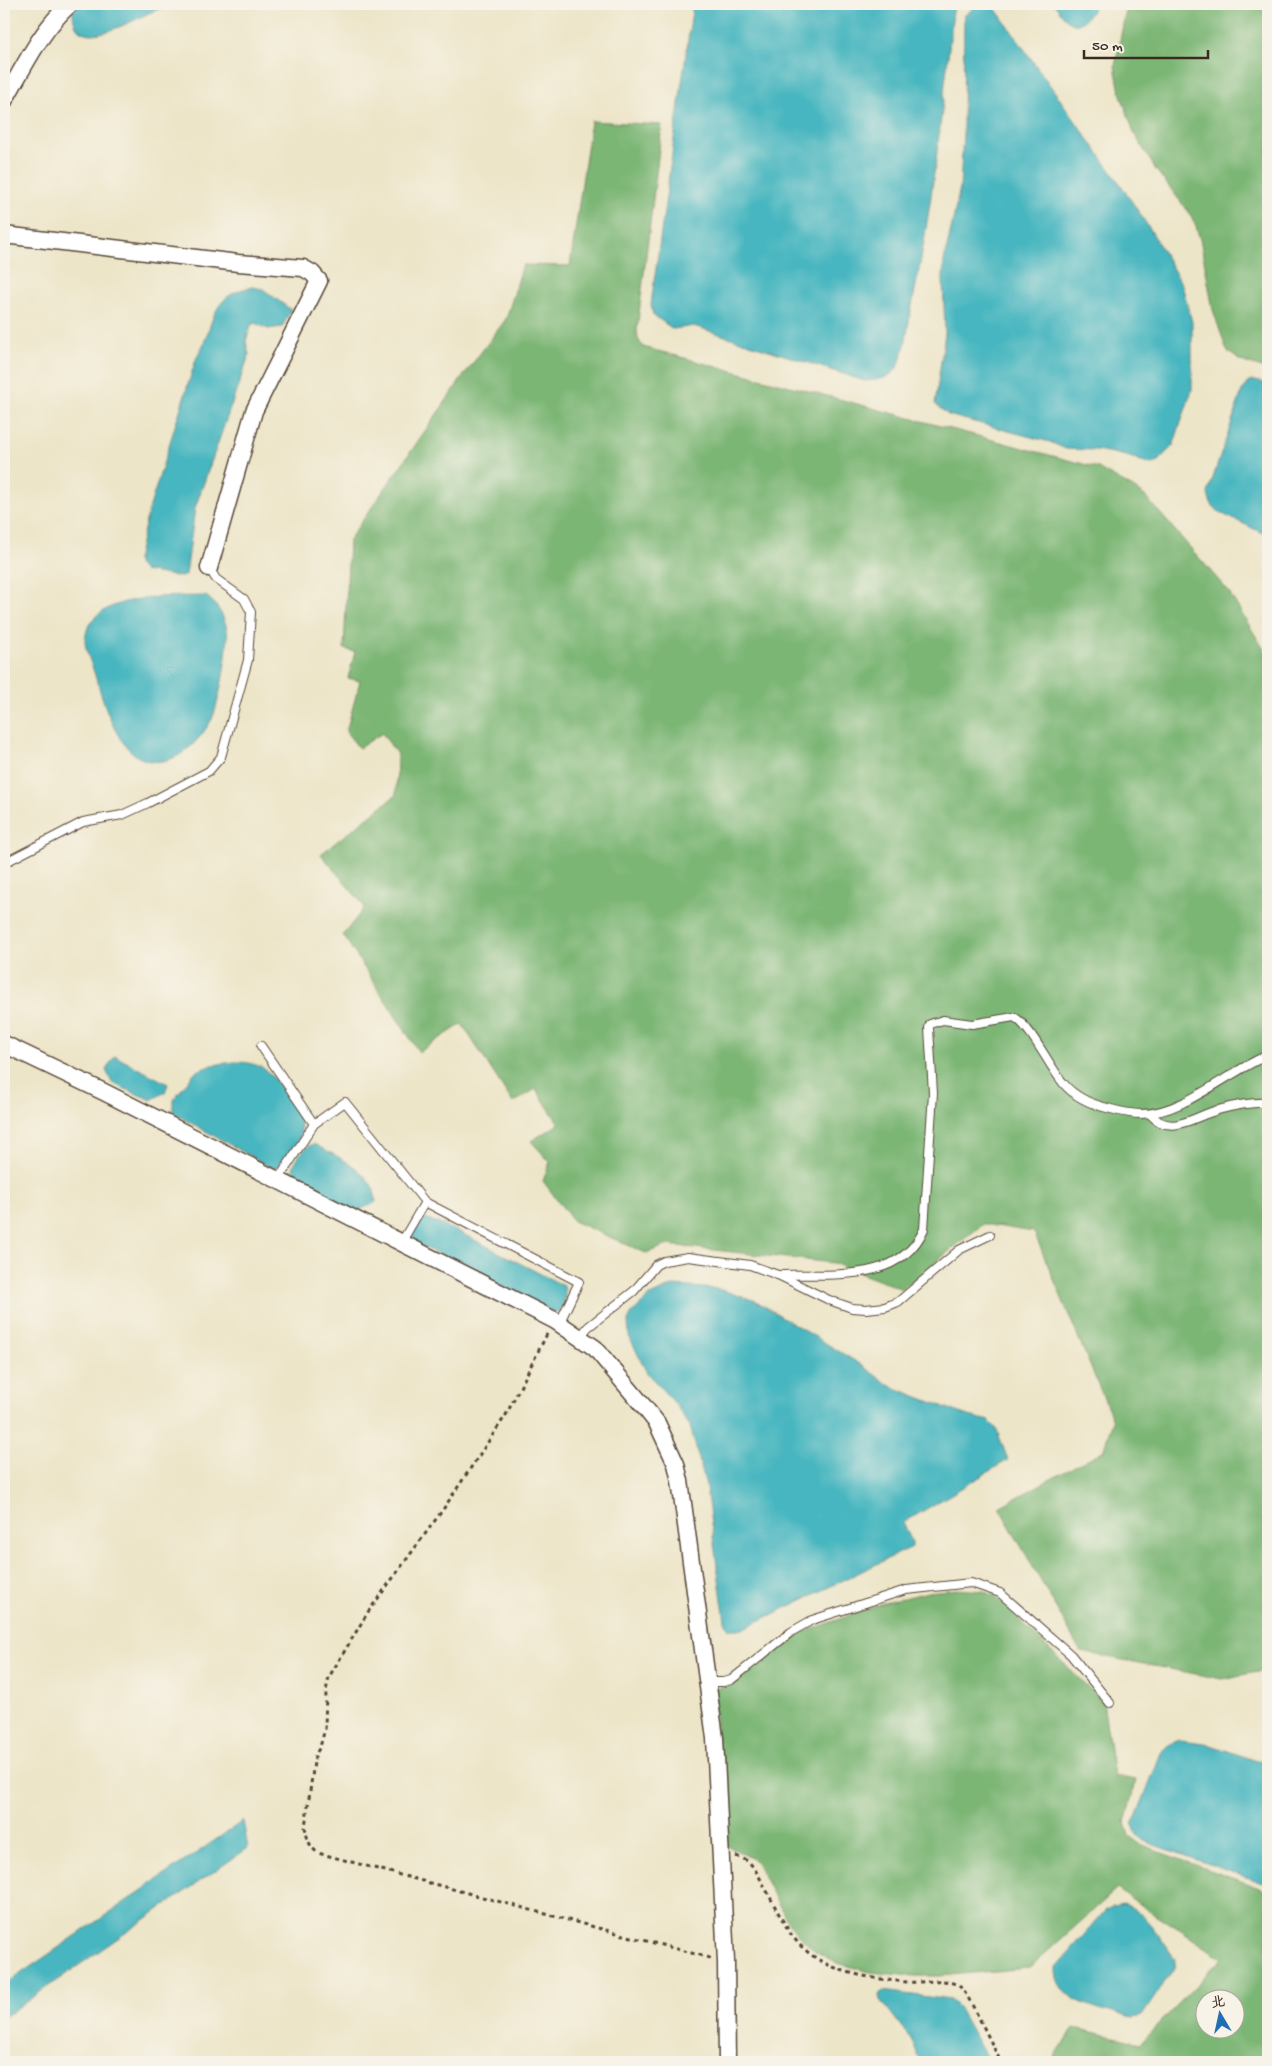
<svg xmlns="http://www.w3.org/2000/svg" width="1272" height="2066" viewBox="0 0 1272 2066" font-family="'Gochi Hand','LXGW WenKai TC',sans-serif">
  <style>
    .forest { fill: #7bb674; stroke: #5b7049; fill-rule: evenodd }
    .water { fill: #47b6c0; stroke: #41706f }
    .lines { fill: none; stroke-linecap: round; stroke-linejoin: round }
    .service-casing { stroke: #564638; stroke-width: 10 }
    .minor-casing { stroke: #564638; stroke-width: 19 }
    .path { stroke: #564638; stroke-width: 3; stroke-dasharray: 4 4; stroke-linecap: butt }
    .service { stroke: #fff; stroke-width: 8 }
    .minor { stroke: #fff; stroke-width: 16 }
  </style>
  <rect width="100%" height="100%" fill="#f7f3e8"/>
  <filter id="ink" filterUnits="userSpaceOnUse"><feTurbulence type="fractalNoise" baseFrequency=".02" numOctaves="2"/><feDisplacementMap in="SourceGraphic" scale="10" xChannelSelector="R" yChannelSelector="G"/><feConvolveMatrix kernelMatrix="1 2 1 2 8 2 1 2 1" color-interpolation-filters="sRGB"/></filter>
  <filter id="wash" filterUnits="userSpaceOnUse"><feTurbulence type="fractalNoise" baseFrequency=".0096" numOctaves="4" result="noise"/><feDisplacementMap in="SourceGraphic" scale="20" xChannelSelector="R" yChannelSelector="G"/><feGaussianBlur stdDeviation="1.12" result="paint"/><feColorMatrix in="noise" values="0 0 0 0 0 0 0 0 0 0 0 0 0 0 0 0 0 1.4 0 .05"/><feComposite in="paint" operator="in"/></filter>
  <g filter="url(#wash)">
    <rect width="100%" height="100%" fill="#ede5c8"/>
    <g class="forest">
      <path d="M 1127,4 L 1268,4 L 1268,370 L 1241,361 L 1227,351 L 1213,310 L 1201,243 L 1196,226 L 1188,211 L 1156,170 L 1134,133 L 1120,92 L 1115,66 Z"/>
      <path d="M 591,121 L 662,125 L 637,330 L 638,339 L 643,347 L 1098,468 C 1114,478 1130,485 1145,496 L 1228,591 L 1268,656 L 1268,1670 L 1222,1679 L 1081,1652 L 999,1507 L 1103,1451 L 1113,1420 L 1034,1232 L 983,1224 L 902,1289 L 833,1263 L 668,1245 L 646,1253 L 573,1221 L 543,1181 L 550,1162 L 531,1141 L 559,1124 L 536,1089 L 513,1103 L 462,1024 L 419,1052 L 343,935 L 365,907 L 321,854 L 396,795 L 397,754 L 382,733 L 359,748 L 346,732 L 360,681 L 348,678 L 355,652 L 344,649 L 349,540 L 467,371 L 506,319 L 523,265 L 570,266 Z"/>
      <path d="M 956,1589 L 983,1591 L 995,1596 L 1103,1702 L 1114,1776 L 1136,1780 L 1125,1823 L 1129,1836 L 1143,1846 L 1268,1891 L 1268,2062 L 1051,2062 L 1074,2028 L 1141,2043 L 1222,1958 L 1117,1889 L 1029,1968 L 938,1976 L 914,1976 L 870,1972 L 837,1963 L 815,1951 L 796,1933 L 788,1922 L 755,1860 L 726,1845 L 713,1690 L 746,1676 L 799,1634 L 880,1604 L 928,1592 ZM 1204,1998 L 1234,1998 L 1234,2028 L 1204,2028 Z"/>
    </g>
    <g class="water">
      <path d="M 80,4 L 182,4 C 171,6 161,8 151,12 C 131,21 72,57 73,11 Z"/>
      <path d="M 693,4 L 957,4 L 953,11 C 942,111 932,212 911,310 C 907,328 906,353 896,369 C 889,379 876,380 865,381 L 694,326 L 673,329 L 653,315 L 651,304 Z"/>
      <path d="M 978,4 L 991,4 L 995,8 L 1121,185 L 1153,234 L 1182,285 L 1192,322 L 1192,390 L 1173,446 L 1156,463 L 1150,464 L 1127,456 L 1097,450 L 1066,449 L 1050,442 L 948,415 L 935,404 L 945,333 L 943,279 L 944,261 L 960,188 L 963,134 L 964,16 Z"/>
      <path d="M 1054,4 L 1097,4 C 1077,33 1073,29 1054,4 Z"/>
      <path d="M 252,287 L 263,289 L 291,310 L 282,327 L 268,329 L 255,323 L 251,325 L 246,341 L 249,355 L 195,508 L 186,575 L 181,577 L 144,571 L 138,564 L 137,560 L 147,516 L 196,359 C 215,329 207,295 252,287 Z"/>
      <path d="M 1251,380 L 1268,384 L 1268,535 C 1259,532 1251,527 1242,523 C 1228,516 1210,512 1208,493 L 1242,391 Z"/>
      <path d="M 206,596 C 216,603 225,617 227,630 C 230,645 219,704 212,719 C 199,743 172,770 143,759 C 114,748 102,695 93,669 C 90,660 85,649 85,640 C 86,633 88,624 93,619 C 119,593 172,597 206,596 Z"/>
      <path d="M 115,1056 L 168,1084 L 165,1092 L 151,1100 L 112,1083 L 106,1070 Z"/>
      <path d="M 234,1062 C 244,1062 252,1063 261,1067 C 275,1074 298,1111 301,1127 C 303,1141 286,1160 275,1168 L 270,1167 L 175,1114 L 173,1109 L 173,1100 L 195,1072 L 212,1065 Z"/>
      <path d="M 314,1144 C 337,1157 375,1171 376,1202 L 355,1212 C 337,1203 278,1185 297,1159 C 302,1152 306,1146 314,1144 Z"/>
      <path d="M 423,1217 L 461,1233 L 564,1286 C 566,1295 566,1311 554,1313 L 414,1242 L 411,1238 L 416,1224 Z"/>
      <path d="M 672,1286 L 718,1289 L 756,1301 L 860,1364 L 890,1386 L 965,1415 L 989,1421 L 996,1428 L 1008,1460 L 903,1523 L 912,1542 L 912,1547 L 742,1629 L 729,1629 L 725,1621 L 705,1481 L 690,1426 L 673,1401 L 647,1373 L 629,1336 L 628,1321 L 632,1313 L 650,1296 Z"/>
      <path d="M 1180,1740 L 1205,1743 L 1257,1761 L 1268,1762 L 1268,1885 L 1144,1841 L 1137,1835 L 1133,1825 L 1161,1753 L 1167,1745 Z"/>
      <path d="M 243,1821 L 248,1848 L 4,2017 L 4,1985 Z"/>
      <path d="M 1123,1904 C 1144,1909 1163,1942 1175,1959 L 1174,1968 L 1142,2016 L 1133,2018 L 1128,2017 C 1100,2008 1054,2003 1056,1967 L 1105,1911 L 1113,1906 Z"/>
      <path d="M 883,1991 L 951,2000 L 958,2007 L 989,2062 L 922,2062 L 910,2038 L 881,2000 L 880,1995 Z"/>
    </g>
  </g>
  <g filter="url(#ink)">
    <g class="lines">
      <defs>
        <g id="service">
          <path d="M 4,863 L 83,822 L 122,815 L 148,803 L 209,771 L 221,757 L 248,660 L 251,612 L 244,599 L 216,579 L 209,568"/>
          <path d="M 261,1046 L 314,1124"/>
          <path d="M 1150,1114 C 1171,1138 1196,1115 1218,1110 C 1233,1106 1253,1102 1268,1103"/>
          <path d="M 278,1180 L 314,1124 L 345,1102 L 425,1202"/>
          <path d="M 401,1243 L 425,1202 L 579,1282 L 559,1324"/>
          <path d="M 778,1275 C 827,1273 900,1285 924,1229 L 933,1093 L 929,1028 L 930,1024 L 943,1020 L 972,1024 L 1014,1017 C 1031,1026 1050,1068 1064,1084 C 1075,1097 1091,1104 1107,1108 C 1118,1111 1129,1114 1141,1114 C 1183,1114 1229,1071 1268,1055"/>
          <path d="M 580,1337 L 588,1327 L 634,1291 L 656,1265 L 664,1261 L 688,1257 L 750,1265 L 778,1275 L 829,1300 L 852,1308 L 866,1309 L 885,1307 L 898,1302 L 959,1250 L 990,1235"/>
          <path d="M 708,1682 L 723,1682 L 731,1680 L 791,1632 L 812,1620 L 906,1590 L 971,1583 L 1000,1593 L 1071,1655 L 1110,1703"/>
        </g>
        <g id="minor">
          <path d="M 4,101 C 24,67 40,31 70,4"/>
          <path d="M 4,235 L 238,263 L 303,268 L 312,273 L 319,281 L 254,411 L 209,568"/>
          <path d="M 4,1044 L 104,1092 L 554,1320 L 595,1348 L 645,1408 L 657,1423 L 676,1464 L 680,1481 L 715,1738 L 726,1962 L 727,2062"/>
        </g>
      </defs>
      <use href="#service" class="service-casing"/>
      <use href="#minor" class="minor-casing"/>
      <g class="path">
        <path d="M 547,1334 L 506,1415 L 442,1511 L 368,1612 L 329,1677 L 326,1691 L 325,1729 L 320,1747 L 315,1755 L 305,1827 C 307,1838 309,1847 318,1853 L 710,1958"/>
        <path d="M 736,1856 L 748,1861 L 754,1868 C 767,1889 776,1911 789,1931 C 814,1971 864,1978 907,1982 C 924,1984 943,1976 959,1986 C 969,1993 993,2048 1001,2062"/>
      </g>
      <use href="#service" class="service"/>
      <use href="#minor" class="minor"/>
    </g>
  </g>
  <rect width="1272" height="2066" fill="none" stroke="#f7f3e8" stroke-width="20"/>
  <g transform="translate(1220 2014) rotate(351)"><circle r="24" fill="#f7f3e8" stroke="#aca397"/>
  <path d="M0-4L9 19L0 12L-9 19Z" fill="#1f6fb2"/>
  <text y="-8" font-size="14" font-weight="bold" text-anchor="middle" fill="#3b2a1e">北</text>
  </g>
  <path d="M1084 50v8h124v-8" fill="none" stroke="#3b2a1e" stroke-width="2.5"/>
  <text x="1092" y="50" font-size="15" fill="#3b2a1e" stroke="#f7f3e8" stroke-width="4" paint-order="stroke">50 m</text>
</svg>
